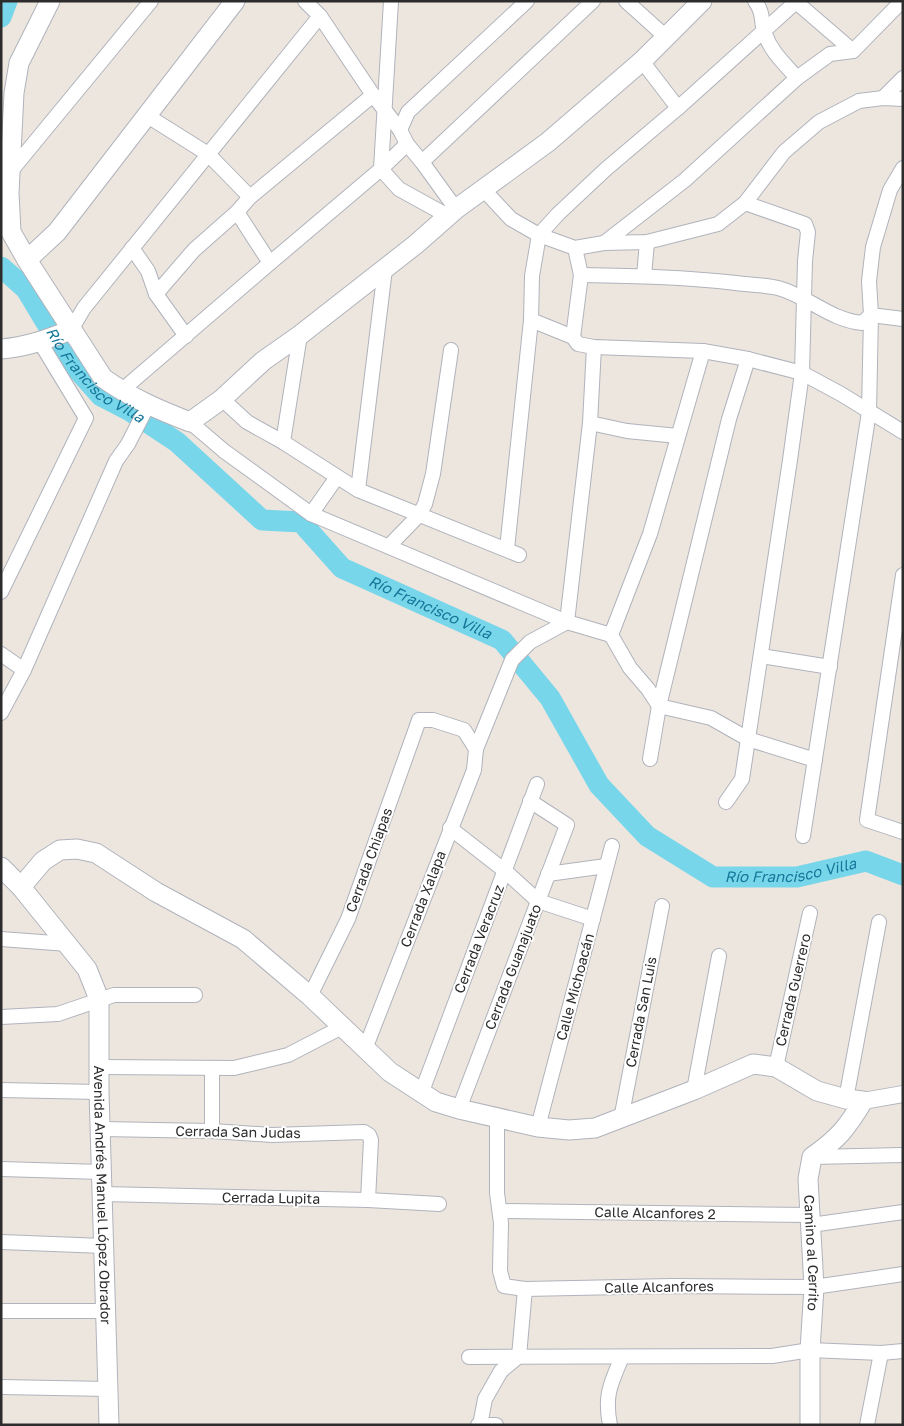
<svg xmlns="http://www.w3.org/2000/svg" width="904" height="1426" viewBox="0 0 904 1426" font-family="'Golos Text',sans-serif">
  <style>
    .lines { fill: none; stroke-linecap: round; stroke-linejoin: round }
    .river { stroke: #78d6ea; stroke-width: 21 }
    .minor-casing { stroke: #b0b3bc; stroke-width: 16 }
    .tertiary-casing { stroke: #b0b3bc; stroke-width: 18 }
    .secondary-casing { stroke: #b0b3bc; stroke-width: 21 }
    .minor { stroke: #fff; stroke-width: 14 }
    .tertiary { stroke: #fff; stroke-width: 16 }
    .secondary { stroke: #fff; stroke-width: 19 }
    .labels { text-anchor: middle; stroke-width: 4; stroke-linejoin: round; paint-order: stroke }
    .street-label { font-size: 14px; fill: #2c2c2c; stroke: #fff }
    .water-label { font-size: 15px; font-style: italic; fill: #147799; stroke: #fff }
  </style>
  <rect width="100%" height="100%" fill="#ede6df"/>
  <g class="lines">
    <g class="river">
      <path d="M 1,17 L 7,1"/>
      <path id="s1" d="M 1,267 L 26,289 L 68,359 L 101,396 L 130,411 L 177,442 L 262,520 L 301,522 L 342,568 L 502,640 L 550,698 L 599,785 L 647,836 L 713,877 L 797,877 L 866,861 L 903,875"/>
    </g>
    <defs>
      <g id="minor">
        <path d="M 305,1 L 320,16 L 373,95 L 400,130 L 407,144 L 422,162 L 456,209"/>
        <path d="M 391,1 L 381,169 L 399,189 L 448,216"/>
        <path d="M 626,1 L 666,37"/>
        <path d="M 755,1 C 765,15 760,22 765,34 C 771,52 785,64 797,78"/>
        <path d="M 796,2 L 853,51"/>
        <path d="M 642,61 L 678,108"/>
        <path d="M 883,98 L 903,78"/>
        <path d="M 146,115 L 208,154 L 250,197"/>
        <path d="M 400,130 L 408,112 L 527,1"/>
        <path d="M 422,162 L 593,1"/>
        <path d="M 11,171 L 151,1"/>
        <path d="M 483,189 L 511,219 L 539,235 L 575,248 L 604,243 L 647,242 L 718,224 L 745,203 L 784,152 L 819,122 L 859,101 L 883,98 L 903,99"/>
        <path d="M 237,212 L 270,263"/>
        <path d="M 604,243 L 685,180 L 797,78 L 830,54 L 853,51 L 902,1"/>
        <path d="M 132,248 L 148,271 L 156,294 L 186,336"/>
        <path d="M 581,275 C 633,276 685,277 736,283 C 750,285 765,285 778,288 C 808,296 830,320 862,323 L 871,315 L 903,319"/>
        <path d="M 644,276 L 647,242"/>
        <path d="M 156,294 L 194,250 L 237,212 L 250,197 L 373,95"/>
        <path d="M 531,320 L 573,337 L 578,344 L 594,347 L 703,351 L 748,359 L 802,373 L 841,394 L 903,432"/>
        <path d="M 71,330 L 84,308 L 320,16"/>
        <path d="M 573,337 L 581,275 L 575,248"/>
        <path d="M 121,391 L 270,263 L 381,169 L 407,144"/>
        <path d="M 222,399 L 247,422 L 283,442 L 358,490 L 519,555"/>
        <path d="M 190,422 L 224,451 L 311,514 L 567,622 L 611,635 L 630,668 L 648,689 L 659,706 L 711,718 L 748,739 L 815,760"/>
        <path d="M 590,423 L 627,431 L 678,436"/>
        <path d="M 283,442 L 300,335"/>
        <path d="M 358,490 L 385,269"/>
        <path d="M 311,514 L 337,477"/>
        <path d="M 389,546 L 419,515 L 425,504 L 433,474 L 451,350"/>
        <path d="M 507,549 L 531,320 L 532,276 L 539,235 L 558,214 L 606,169 L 678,108 L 797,1"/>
        <path d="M 903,575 L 867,820 L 903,832"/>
        <path d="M 1,592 L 86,418 L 40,342"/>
        <path d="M 611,635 L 650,534 L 703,351"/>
        <path d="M 1,654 L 24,670"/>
        <path d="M 761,656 L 830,667"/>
        <path d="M 1,713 L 24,670 L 116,461 L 128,444 L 148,405"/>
        <path d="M 650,759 L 659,706 L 729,419 L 748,359"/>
        <path d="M 726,802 L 742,779 L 790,460 L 802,373 L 805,261 L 808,232 L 805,224 L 745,203"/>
        <path d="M 450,828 L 505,871 L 538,901 L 593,919"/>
        <path d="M 803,836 L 869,412 L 871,315 L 869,281 L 873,247 L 890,190 L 903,168"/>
        <path d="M 548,874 L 606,866"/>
        <path d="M 1,939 L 68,944"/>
        <path d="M 310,996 L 348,919 L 419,720 L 433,720 L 464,730 L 476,749"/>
        <path d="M 1,1017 L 58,1014 L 114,995 L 195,995"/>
        <path d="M 365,1049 L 474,770 L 476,749 L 512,660 L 530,642 L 567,622 L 590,423 L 594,347"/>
        <path d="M 100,1067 L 234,1068 L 288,1055 L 342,1027"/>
        <path d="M 776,1067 L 810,913"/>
        <path d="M 1,1090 L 99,1092"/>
        <path d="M 694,1090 L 719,956"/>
        <path d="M 421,1094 L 537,784"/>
        <path d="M 846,1099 L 879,922"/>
        <path d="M 459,1109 L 567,825 L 530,801"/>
        <path d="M 497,1117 L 497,1193 L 501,1223 L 500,1271 L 504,1286 L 525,1289 L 672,1286 L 814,1287 L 903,1274"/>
        <path d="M 621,1119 L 662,906"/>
        <path d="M 538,1127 L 612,846"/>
        <path d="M 101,1129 L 212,1131 L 272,1135 L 364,1132 L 369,1135 L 371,1140 L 368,1200"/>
        <path d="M 212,1131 L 212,1068"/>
        <path d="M 812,1157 L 903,1155"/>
        <path d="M 1,1169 L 102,1172"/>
        <path d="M 102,1194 L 368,1200 L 439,1204"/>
        <path d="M 500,1211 L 810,1215"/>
        <path d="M 811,1225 L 903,1212"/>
        <path d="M 1,1242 L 104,1246"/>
        <path d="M 1,1311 L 105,1311"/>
        <path d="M 519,1356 L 525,1289"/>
        <path d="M 469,1357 L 772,1356 L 810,1350 L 881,1353 L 903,1351"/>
        <path d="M 1,1387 L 108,1389"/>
        <path d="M 478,1425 L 496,1425"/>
        <path d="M 480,1425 L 485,1399 L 501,1371 L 519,1356"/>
        <path d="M 610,1425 C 604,1395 611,1383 622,1357"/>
        <path d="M 867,1425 L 881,1353"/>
      </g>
      <path id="tertiary" d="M 863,1101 L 903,1094"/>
      <g id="secondary">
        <path d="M 50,1 L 19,63 L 14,93 L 9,193 L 11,232 L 27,260 L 103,378 C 131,398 159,410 190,422 L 222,399 L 263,361 L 300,335 L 415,245 L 456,209 L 548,142 L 642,61 L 702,1"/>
        <path d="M 27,260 L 57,232 L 235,1"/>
        <path d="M 1,349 C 27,347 48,339 71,330"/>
        <path id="s2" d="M 1,867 L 21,887 L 87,969 L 99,999 L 99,1092 L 109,1425"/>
        <path id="s3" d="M 21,887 L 43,861 L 60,850 L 77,849 L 96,853 L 156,892 L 243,939 L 310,996 L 390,1072 L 436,1102 L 459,1109 L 538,1127 L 569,1130 L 595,1128 L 694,1090 L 753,1064 L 776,1067 L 817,1091 L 846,1099 L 863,1101 C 847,1128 838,1139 812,1157 L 808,1179 L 814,1287 L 810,1350 L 810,1425"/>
      </g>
    </defs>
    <use href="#minor" class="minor-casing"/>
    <use href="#tertiary" class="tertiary-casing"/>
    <use href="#secondary" class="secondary-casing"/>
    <use href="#minor" class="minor"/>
    <use href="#tertiary" class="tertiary"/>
    <use href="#secondary" class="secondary"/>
  </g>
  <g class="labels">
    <g class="street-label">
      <text transform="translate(369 860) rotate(-70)" y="5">Cerrada Chiapas</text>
      <text transform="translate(423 899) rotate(-69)" y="5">Cerrada Xalapa</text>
      <text transform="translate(479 939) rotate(-69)" y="5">Cerrada Veracruz</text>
      <text transform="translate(513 967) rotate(-69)" y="5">Cerrada Guanajuato</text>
      <text transform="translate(575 987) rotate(-75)" y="5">Calle Michoacán</text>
      <text transform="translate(793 990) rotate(-77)" y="5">Cerrada Guerrero</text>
      <text transform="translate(641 1012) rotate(-79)" y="5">Cerrada San Luis</text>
      <text transform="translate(238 1132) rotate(1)" y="5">Cerrada San Judas</text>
      <text dy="5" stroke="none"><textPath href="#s2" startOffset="362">Avenida Andrés Manuel López Obrador</textPath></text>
      <text transform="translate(271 1198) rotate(1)" y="5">Cerrada Lupita</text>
      <text transform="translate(655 1213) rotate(1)" y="5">Calle Alcanfores 2</text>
      <text dy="5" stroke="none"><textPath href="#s3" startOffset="1138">Camino al Cerrito</textPath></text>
      <text transform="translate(659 1287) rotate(-1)" y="5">Calle Alcanfores</text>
    </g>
    <g class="water-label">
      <text dy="5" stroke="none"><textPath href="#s1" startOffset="146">Río Francisco Villa</textPath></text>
      <text dy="5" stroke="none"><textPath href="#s1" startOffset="566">Río Francisco Villa</textPath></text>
      <text dy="5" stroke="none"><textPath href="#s1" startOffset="1046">Río Francisco Villa</textPath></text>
    </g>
  </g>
  <rect width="904" height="1426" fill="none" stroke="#2c2c2c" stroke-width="5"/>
</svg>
